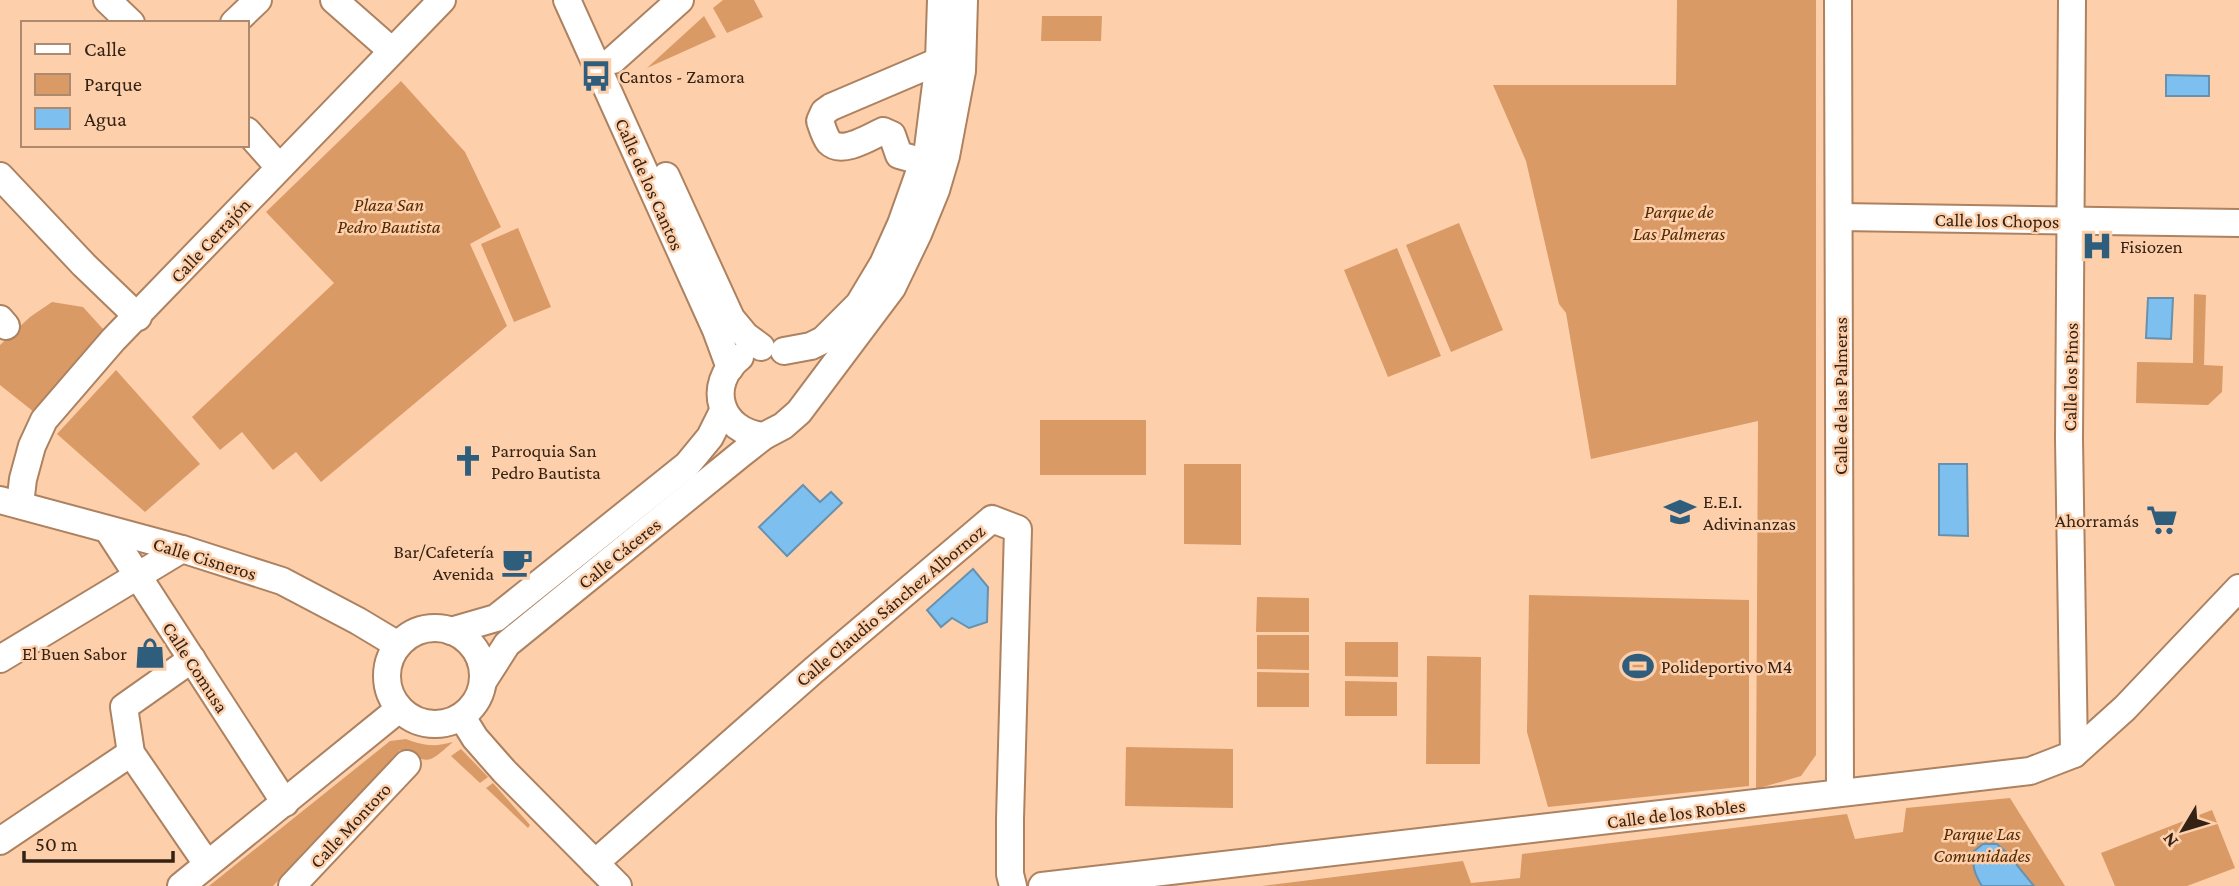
<svg xmlns="http://www.w3.org/2000/svg" width="2239" height="886" viewBox="0 0 2239 886" font-family="'Crimson Pro',serif">
  <style>
    .green { fill: #d99a66 }
    .water { fill: #7dc0ef; stroke: #6791ae; stroke-width: 2 }
    .lines { fill: none; stroke-linecap: round; stroke-linejoin: round }
    .minor-casing { stroke: #ad8260; stroke-width: 30 }
    .minor { stroke: #fff; stroke-width: 26 }
    .labels { text-anchor: middle; stroke-width: 5; stroke-linejoin: round; paint-order: stroke }
    .poi-label { font-size: 19px; fill: #342315; stroke: #fecfab; text-anchor: start }
    .street-label { font-size: 19px; fill: #342315; stroke: #fecfab }
    .park-label { font-size: 19px; font-style: italic; fill: #512a02; stroke: #fecfab }
  </style>
  <rect width="100%" height="100%" fill="#fecfab"/>
  <g class="green">
    <path d="M 723,0 L 754,0 L 763,17 L 727,33 L 713,8 Z"/>
    <path d="M 1677,0 L 1816,0 L 1816,755 L 1801,776 L 1756,789 L 1758,421 L 1591,459 L 1566,313 L 1559,304 L 1526,161 L 1493,85 L 1676,85 Z"/>
    <path d="M 704,16 L 716,37 L 647,68 Z"/>
    <path d="M 1042,16 L 1102,16 L 1101,41 L 1041,41 Z"/>
    <path d="M 401,81 L 465,152 L 501,227 L 470,244 L 507,326 L 321,482 L 296,452 L 273,470 L 242,432 L 220,450 L 192,417 L 334,283 L 266,212 Z"/>
    <path d="M 1459,223 L 1503,330 L 1451,352 L 1406,245 Z"/>
    <path d="M 518,228 L 551,307 L 514,322 L 481,244 Z"/>
    <path d="M 1397,248 L 1441,356 L 1388,377 L 1344,270 Z"/>
    <path d="M 2194,294 L 2206,295 L 2204,365 L 2223,366 L 2222,392 L 2208,405 L 2136,403 L 2137,362 L 2193,363 Z"/>
    <path d="M 52,302 L 83,307 L 113,340 L 44,420 L 0,385 L 0,345 L 30,317 Z"/>
    <path d="M 116,370 L 200,464 L 145,512 L 57,434 Z"/>
    <rect x="1040" y="420" width="106" height="55"/>
    <path d="M 1184,464 L 1241,464 L 1241,545 L 1184,544 Z"/>
    <path d="M 1529,595 L 1749,600 L 1749,786 L 1548,807 L 1527,732 Z"/>
    <path d="M 1257,597 L 1309,598 L 1309,632 L 1256,632 Z"/>
    <path d="M 1257,635 L 1309,635 L 1309,670 L 1257,669 Z"/>
    <path d="M 1345,642 L 1398,642 L 1398,677 L 1345,676 Z"/>
    <path d="M 1427,656 L 1481,657 L 1480,764 L 1426,764 Z"/>
    <path d="M 1257,672 L 1309,673 L 1309,707 L 1257,707 Z"/>
    <path d="M 1345,681 L 1397,682 L 1397,716 L 1345,716 Z"/>
    <path d="M 406,739 C 424,746 435,747 453,742 C 427,764 431,764 400,750 L 273,886 L 209,886 L 390,741 Z"/>
    <path d="M 1126,747 L 1233,749 L 1233,808 L 1125,806 Z"/>
    <path d="M 461,749 L 488,777 L 480,783 L 451,756 Z"/>
    <path d="M 493,783 L 530,825 L 528,828 L 486,788 Z"/>
    <path d="M 2010,798 L 2065,886 L 1262,886 L 1463,861 L 1471,883 L 1520,878 L 1522,854 L 1847,814 L 1855,839 L 1903,832 L 1906,808 Z"/>
    <path d="M 2212,810 L 2235,868 L 2187,886 L 2115,886 L 2101,853 Z"/>
  </g>
  <g class="water">
    <path d="M 2166,75 L 2209,76 L 2209,96 L 2166,96 Z"/>
    <path d="M 2148,298 L 2173,298 L 2171,339 L 2146,338 Z"/>
    <path d="M 1939,464 L 1967,464 L 1968,536 L 1939,535 Z"/>
    <path d="M 803,485 L 820,502 L 831,492 L 842,503 L 787,556 L 759,527 Z"/>
    <path d="M 973,569 L 988,587 L 987,622 L 969,628 L 952,618 L 941,627 L 927,610 Z"/>
    <path d="M 1983,844 L 1997,844 L 2007,853 L 2034,886 L 1982,886 C 1974,873 1972,866 1974,851 Z"/>
  </g>
  <g class="lines">
    <defs>
      <g id="minor">
        <path d="M 107,0 L 131,23"/>
        <path d="M 334,0 L 392,51"/>
        <path d="M 567,0 L 716,330 L 730,368"/>
        <path d="M 1838,0 L 1840,792"/>
        <path d="M 2072,0 L 2069,439 L 2074,754"/>
        <path d="M 234,23 L 258,0"/>
        <path d="M 613,60 L 680,0"/>
        <path d="M 247,131 L 279,167"/>
        <path d="M 924,162 L 899,155 L 892,135 L 883,131 C 870,137 842,155 829,142 C 825,137 822,127 820,121 L 824,112 L 831,107 L 939,61"/>
        <path d="M 0,176 L 84,265 L 138,317"/>
        <path d="M 666,176 L 731,318 L 746,336 L 761,347"/>
        <path d="M 1840,217 L 2239,223"/>
        <path d="M 0,319 L 6,326"/>
        <path d="M 784,351 L 811,346 L 823,340 L 859,304 L 883,264 L 901,224 L 928,148 L 939,61 L 941,0"/>
        <path d="M 740,357 C 705,385 720,432 764,436"/>
        <path d="M 0,500 L 182,549 L 282,581 L 358,621 L 398,645"/>
        <path d="M 20,504 L 23,479 L 32,446 L 44,420 L 113,340 L 442,0"/>
        <path d="M 108,530 L 285,803"/>
        <circle cx="435" cy="676" r="48"/>
        <path d="M 451,631 L 496,618 L 687,465 L 710,437 L 723,411"/>
        <path d="M 0,659 L 182,549"/>
        <path d="M 192,659 L 124,707 L 131,753 L 207,864"/>
        <path d="M 484,680 L 507,644 L 741,454 L 764,436 L 783,426 L 799,412 L 892,288 L 918,234 L 936,190 L 946,156 L 962,71 L 964,0"/>
        <path d="M 462,717 L 475,738 L 504,771 L 618,886"/>
        <path d="M 0,841 L 131,753"/>
        <path d="M 595,863 L 814,670 L 992,519 L 1018,529 L 1010,819 L 1010,874 L 1013,886"/>
        <path d="M 181,886 L 399,709"/>
        <path d="M 292,886 L 407,764"/>
        <path d="M 1042,886 L 2030,771 L 2074,754 L 2125,708 L 2239,588"/>
      </g>
    </defs>
    <use href="#minor" class="minor-casing"/>
    <use href="#minor" class="minor"/>
  </g>
  <defs>
    <symbol id="bus-bare" viewBox="-9 -9 18 18"><path d="M-5-6H5V4H4V6H2V4H-2V6H-4V4H-5ZM-3.5-4V0h7V-4ZM-3.5 1.2v1.5H-2V1.2ZM2 1.2v1.5H3.5V1.2Z" fill="#2f5e7d" stroke="#fecfab" stroke-width="2.5" paint-order="stroke"/></symbol>
    <symbol id="hospital-bare" viewBox="-9 -9 18 18"><path d="M-5-5h3v3.5h4V-5h3V5h-3V1.5h-4V5h-3Z" fill="#2f5e7d" stroke="#fecfab" stroke-width="2.5" paint-order="stroke"/></symbol>
    <symbol id="church-bare" viewBox="-9 -9 18 18"><path d="M-1.2-6h2.4v3.5h3.3v2.4h-3.3V6h-2.4V-.1h-3.3v-2.4h3.3Z" fill="#2f5e7d" stroke="#fecfab" stroke-width="2.5" paint-order="stroke"/></symbol>
    <symbol id="school-bare" viewBox="-9 -9 18 18"><path d="M0-5L7-2L0 1L-7-2ZM-4 1L0 2.5L4 1V4Q0 6-4 4Z" fill="#2f5e7d" stroke="#fecfab" stroke-width="2.5" paint-order="stroke"/></symbol>
    <symbol id="supermarket-bare" viewBox="-9 -9 18 18"><path d="M-6-5.5h2.5l.6 2H6L4.5 2H-2.5L-4.4-4H-6ZM-1.5 3.2a1.3 1.3 0 1 0 .1 0ZM3 3.2a1.3 1.3 0 1 0 .1 0Z" fill="#2f5e7d" stroke="#fecfab" stroke-width="2.5" paint-order="stroke"/></symbol>
    <symbol id="cafe-bare" viewBox="-9 -9 18 18"><path d="M-5.5-4.5H6V0H3Q3 3.5 0 3.5H-2.5Q-5.5 3.5-5.5 0ZM3-3.2v2h1.7v-2ZM-6 4.5H4V6H-6Z" fill="#2f5e7d" stroke="#fecfab" stroke-width="2.5" paint-order="stroke"/></symbol>
    <symbol id="shop-bare" viewBox="-9 -9 18 18"><path d="M-5-2.5h2.3a2.7 3.5 0 0 1 5.4 0H5L5.5 6h-11ZM-1.5-2.5h3a1.5 2.3 0 0 0-3 0Z" fill="#2f5e7d" stroke="#fecfab" stroke-width="2.5" paint-order="stroke"/></symbol>
    <symbol id="stadium-bare" viewBox="-9 -9 18 18"><path d="M0-5a6.5 5 0 1 0 0 10a6.5 5 0 1 0 0-10ZM-3.5-1.8h7v3.6h-7Z" fill="#2f5e7d" stroke="#fecfab" stroke-width="2.5" paint-order="stroke"/></symbol>
  </defs>
  <g fill-rule="evenodd">
    <use href="#bus-bare" x="574" y="54" width="44" height="44"/>
    <use href="#hospital-bare" x="2075" y="224" width="44" height="44"/>
    <use href="#church-bare" x="446" y="439" width="44" height="44"/>
    <use href="#school-bare" x="1658" y="490" width="44" height="44"/>
    <use href="#supermarket-bare" x="2140" y="498" width="44" height="44"/>
    <use href="#cafe-bare" x="495" y="540" width="44" height="44"/>
    <use href="#shop-bare" x="128" y="631" width="44" height="44"/>
    <use href="#stadium-bare" x="1616" y="644" width="44" height="44"/>
  </g>
  <g class="labels">
    <g class="poi-label">
      <text x="619" y="83">Cantos - Zamora</text>
      <text x="2120" y="253">Fisiozen</text>
      <text x="491" y="457">Parroquia San<tspan x="491" dy="22">Pedro Bautista</tspan></text>
      <text x="1703" y="508">E.E.I.<tspan x="1703" dy="22">Adivinanzas</tspan></text>
      <text x="2139" y="527" text-anchor="end">Ahorramás</text>
      <text x="494" y="558" text-anchor="end">Bar/Cafetería<tspan x="494" dy="22">Avenida</tspan></text>
      <text x="127" y="660" text-anchor="end">El Buen Sabor</text>
      <text x="1661" y="673">Polideportivo M4</text>
    </g>
    <g class="street-label">
      <text transform="translate(650 184) rotate(66)" y="7">Calle de los Cantos</text>
      <text transform="translate(1997 220) rotate(1)" y="7">Calle los Chopos</text>
      <text transform="translate(210 240) rotate(-47)" y="7">Calle Cerrajón</text>
      <text transform="translate(2070 377) rotate(-89)" y="7">Calle los Pinos</text>
      <text transform="translate(1840 396) rotate(-90)" y="7">Calle de las Palmeras</text>
      <text transform="translate(619 553) rotate(-39)" y="7">Calle Cáceres</text>
      <text transform="translate(205 558) rotate(17)" y="7">Calle Cisneros</text>
      <text transform="translate(890 605) rotate(-40)" y="7">Calle Claudio Sánchez Albornoz</text>
      <text transform="translate(196 667) rotate(57)" y="7">Calle Comusa</text>
      <text transform="translate(1676 813) rotate(-7)" y="7">Calle de los Robles</text>
      <text transform="translate(350 825) rotate(-47)" y="7">Calle Montoro</text>
    </g>
    <g class="park-label">
      <text x="389" y="211">Plaza San<tspan x="389" dy="22">Pedro Bautista</tspan></text>
      <text x="1679" y="218">Parque de<tspan x="1679" dy="22">Las Palmeras</tspan></text>
      <text x="1982" y="840">Parque Las<tspan x="1982" dy="22">Comunidades</tspan></text>
    </g>
  </g>
  <rect x="21" y="21" width="228" height="126" fill="#fecfab" stroke="#ad8a6f" stroke-width="2"/>
  <rect x="35" y="44" width="35" height="10" fill="#ffffff" stroke="#ad8a6f" stroke-width="2"/>
  <text x="84" y="56" font-size="21" fill="#342315">Calle</text>
  <rect x="35" y="74" width="35" height="21" fill="#d99a66" stroke="#ad8a6f" stroke-width="2"/>
  <text x="84" y="91" font-size="21" fill="#342315">Parque</text>
  <rect x="35" y="108" width="35" height="21" fill="#7dc0ef" stroke="#ad8a6f" stroke-width="2"/>
  <text x="84" y="126" font-size="21" fill="#342315">Agua</text>
  <g transform="translate(2183 830) rotate(232)" stroke="#fecfab" stroke-width="5" paint-order="stroke">
  <path d="M0-5L12 26L0 18L-12 26Z" fill="#342315"/>
  <text y="-10" font-size="19" font-weight="bold" text-anchor="middle" fill="#342315">N</text>
  </g>
  <path d="M24 851v10h149v-10" fill="none" stroke="#342315" stroke-width="3.5"/>
  <text x="35" y="851" font-size="21" fill="#342315" stroke="#fecfab" stroke-width="5" paint-order="stroke">50 m</text>
</svg>
